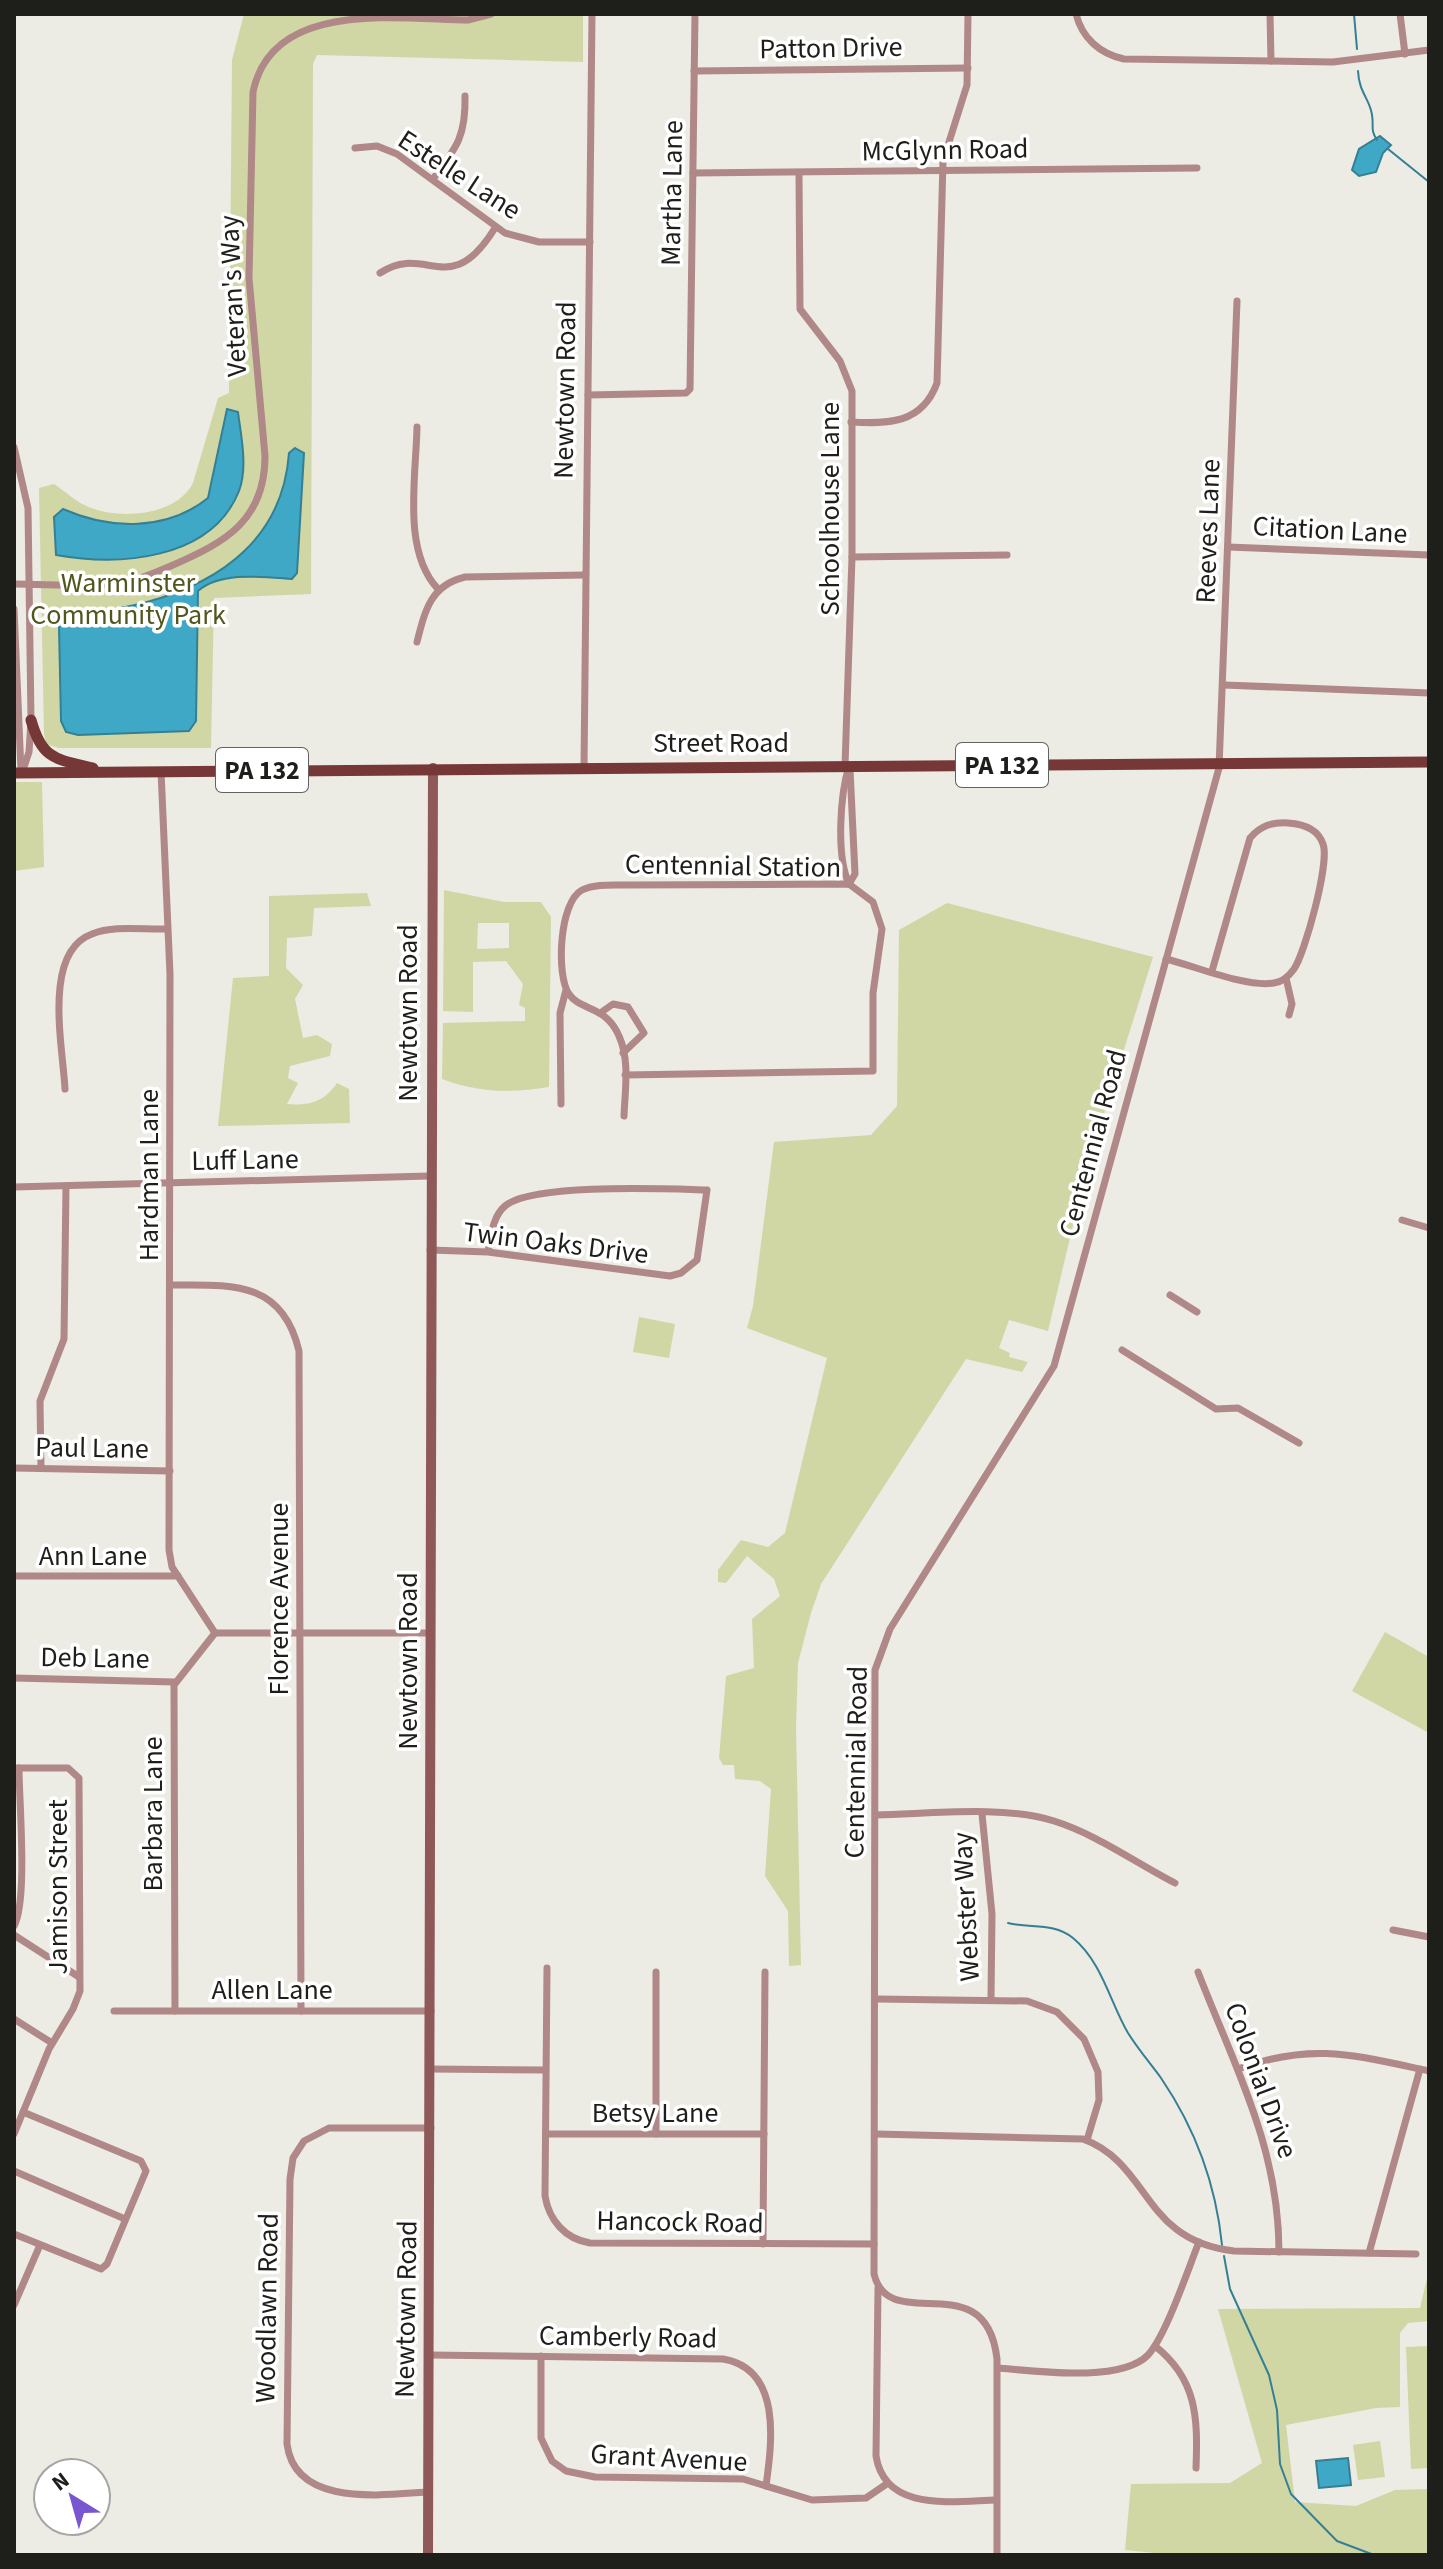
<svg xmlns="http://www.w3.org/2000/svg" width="1443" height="2569" viewBox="0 0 1443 2569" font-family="'Source Sans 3',sans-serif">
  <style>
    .green { fill: #d0d7a5; fill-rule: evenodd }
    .water { fill: #3fa8c7; stroke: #357f93; stroke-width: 2 }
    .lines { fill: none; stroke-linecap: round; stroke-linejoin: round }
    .stream { stroke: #357f93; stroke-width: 2 }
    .street { stroke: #af8887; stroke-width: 7 }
    .secondary { stroke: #8e5958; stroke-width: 10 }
    .primary { stroke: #763737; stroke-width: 11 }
    .labels { text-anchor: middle; stroke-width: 7; stroke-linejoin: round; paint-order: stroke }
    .shield { fill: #fff; stroke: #62625f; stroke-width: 2 }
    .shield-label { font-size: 26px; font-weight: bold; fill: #1e1e1b }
    .street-label { font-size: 28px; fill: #1e1e1b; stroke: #fff }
    .park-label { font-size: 28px; fill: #51561c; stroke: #fff }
  </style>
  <rect width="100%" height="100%" fill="#ecebe4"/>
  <g class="green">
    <path d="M 244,14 L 583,14 L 583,62 L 317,55 L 313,64 L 311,594 L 214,598 L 211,748 L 59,748 L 46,744 L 44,734 L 39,488 L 54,484 C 65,491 78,504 91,508 C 123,520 177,515 193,483 L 218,398 L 229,393 L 232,60 Z"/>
    <path d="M 14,782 L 42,782 L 44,867 L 14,871 Z"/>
    <path d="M 444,890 L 504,902 L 541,902 L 551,917 L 549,1087 C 510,1093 480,1093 442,1079 L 443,1023 L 525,1021 L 525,1008 L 519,1005 L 523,984 L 506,961 L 473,962 L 473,1012 L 443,1011 ZM 478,923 L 509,923 L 509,948 L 477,949 Z"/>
    <path d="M 367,893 L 371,906 L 314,908 L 312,936 L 287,938 L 286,968 L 303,985 L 295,999 L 303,1038 L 317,1035 L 332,1044 L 330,1056 L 290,1066 L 288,1078 L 298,1083 L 287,1104 C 309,1106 324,1102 337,1083 L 349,1089 L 350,1123 L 218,1126 L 233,978 L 269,976 L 269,896 Z"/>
    <path d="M 947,903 L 1153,957 L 1085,1174 L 1048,1331 L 1009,1320 L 999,1348 L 1010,1353 L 1009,1357 L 1028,1362 L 1022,1372 L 966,1359 L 821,1584 L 811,1613 L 798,1663 L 796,1728 L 801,1965 L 789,1966 L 788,1911 L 765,1876 L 771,1789 L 760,1781 L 735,1779 L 734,1765 L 723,1765 L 719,1758 L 726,1676 L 754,1668 L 752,1619 L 780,1596 L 774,1579 L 747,1556 L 726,1583 L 718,1582 L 718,1570 L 741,1540 L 768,1547 L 785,1533 L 827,1358 L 747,1328 L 753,1306 L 774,1142 L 871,1135 L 897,1106 L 899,930 Z"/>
    <path d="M 639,1317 L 675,1324 L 669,1358 L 633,1352 Z"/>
    <path d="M 1385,1632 L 1429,1657 L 1429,1733 L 1352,1691 Z"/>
    <path d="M 1429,2270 L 1429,2321 L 1408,2323 L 1400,2333 L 1400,2407 L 1376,2408 L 1286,2425 L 1295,2502 L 1356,2506 L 1395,2490 L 1429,2489 L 1429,2555 L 1175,2555 L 1125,2550 L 1131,2484 L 1230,2483 L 1262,2463 L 1218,2309 L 1420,2308 Z"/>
    <path d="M 1429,2346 L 1429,2468 L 1411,2469 L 1406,2347 Z"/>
    <path d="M 1380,2441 L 1385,2477 L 1358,2480 L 1353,2445 Z"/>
  </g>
  <g class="water">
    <path d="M 1380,136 L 1391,145 L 1383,153 L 1376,172 L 1359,176 L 1352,170 L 1359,149 Z"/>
    <path d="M 227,409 L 238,412 C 241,436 248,467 239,491 C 211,561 118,566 56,555 L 54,517 L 63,509 C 110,530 167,531 208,498 Z"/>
    <path d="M 295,448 L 304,453 L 297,573 L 292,579 C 264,577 221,571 198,591 L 196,721 L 189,731 L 78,735 L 66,732 L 61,721 L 59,627 C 86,609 117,611 147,602 C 224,581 283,536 289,453 Z"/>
    <path d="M 1348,2458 L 1351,2485 L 1319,2488 L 1316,2461 Z"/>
  </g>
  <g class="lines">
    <g class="stream">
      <path d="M 1354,14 L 1357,49"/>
      <path d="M 1358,71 C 1359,93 1370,99 1372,115 C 1374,126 1370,130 1377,140"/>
      <path d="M 1388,149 L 1429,182"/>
      <path d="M 1008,1923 C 1030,1929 1053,1922 1073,1938 C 1102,1962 1110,2002 1128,2033 C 1138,2049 1150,2063 1161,2078 C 1195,2128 1216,2185 1222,2245"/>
      <path d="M 1224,2256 L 1230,2289 L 1269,2375 L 1277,2410 L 1280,2464 L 1291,2494 L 1337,2541 L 1374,2555"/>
    </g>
    <g class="street">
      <path d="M 1076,14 C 1082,38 1100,54 1124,59 L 1333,62 L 1429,50"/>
      <path d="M 1270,14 L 1271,61"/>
      <path d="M 1400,14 L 1405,54"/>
      <path d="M 694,71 L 968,68"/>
      <path d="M 355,148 L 377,146 L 397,154 L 505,233 L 539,242 L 590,242"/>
      <path d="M 693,173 L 1197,168"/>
      <path d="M 799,173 L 800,309 L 840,361 L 852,391 L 852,557 L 845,766"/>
      <path d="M 433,179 C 456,148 466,137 465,96"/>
      <path d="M 380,273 C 427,242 449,302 495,228"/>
      <path d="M 588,395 L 686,393 L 690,389 L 695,14"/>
      <path d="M 851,422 C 888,424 922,424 937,383 L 943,161 L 967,85 L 968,14"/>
      <path d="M 417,427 C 416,478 402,551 438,589"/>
      <path d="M 14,447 L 28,508 L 31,720 L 29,752 L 22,773"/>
      <path d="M 1228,547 L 1429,555"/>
      <path d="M 852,557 L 1007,555"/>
      <path d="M 14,584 C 48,584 86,588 120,583 C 138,581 156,572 173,565 C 226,542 265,520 265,456 L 249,278 L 253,92 C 272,0 394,19 468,20 L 491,14"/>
      <path d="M 14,609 L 21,771"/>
      <path d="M 417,642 C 425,610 431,585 465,577 L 585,575"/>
      <path d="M 1224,685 L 1429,693"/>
      <path d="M 584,767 L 592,14"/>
      <path d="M 161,771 L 170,974 L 169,1550 L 172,1567 L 215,1633"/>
      <path d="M 849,884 C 836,856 840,795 849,766"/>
      <path d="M 849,884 L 855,874 L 850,769"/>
      <path d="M 1166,959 C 1195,966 1247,988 1274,983 C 1283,982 1289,976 1294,969 C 1305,953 1330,862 1323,844 C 1318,829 1303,824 1288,823 C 1273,822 1261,825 1250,838 L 1212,971"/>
      <path d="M 1286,978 L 1292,1004 L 1289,1015"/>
      <path d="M 603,1011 L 613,1004 L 628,1007 L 644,1033 L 623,1053"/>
      <path d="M 65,1089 C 63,1047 42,952 92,934 C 114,925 144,930 167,929"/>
      <path d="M 561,1104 L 560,1013 L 566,990"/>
      <path d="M 624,1116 C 625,1090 630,1060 619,1036 C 606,1005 580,1011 569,994 C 556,976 559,902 582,890 C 594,884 611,885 624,885 L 849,884 L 873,902 L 882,929 L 873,993 L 873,1071 L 625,1075"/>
      <path d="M 14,1187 L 429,1176"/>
      <path d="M 1402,1220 L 1429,1228"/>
      <path d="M 430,1250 L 488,1252 L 670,1276 L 681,1273 L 697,1260 L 707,1190 C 668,1189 532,1183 505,1206 C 492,1217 491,1237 488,1252"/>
      <path d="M 170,1285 C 229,1285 282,1279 299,1351 L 301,2011"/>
      <path d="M 1170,1295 L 1197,1312"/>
      <path d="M 1122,1350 L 1216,1409 L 1238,1408 L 1299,1443"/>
      <path d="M 14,1468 L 170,1471"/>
      <path d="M 41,1468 L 40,1401 L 64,1339 L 66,1186"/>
      <path d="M 14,1576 L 178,1576"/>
      <path d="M 215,1633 L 430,1633"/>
      <path d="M 14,1678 L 174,1682"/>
      <path d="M 14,1768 L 68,1768 L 79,1778 L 80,1991 L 73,2009 L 49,2049 L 14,2134"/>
      <path d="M 982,1814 L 992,1914 L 991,1998"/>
      <path d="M 876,1815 C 929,1814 1003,1805 1054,1821 C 1096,1834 1136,1863 1175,1883"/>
      <path d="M 14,1926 C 28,1901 19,1801 19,1768"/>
      <path d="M 1393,1930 L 1429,1937"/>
      <path d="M 14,1935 L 79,1977"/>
      <path d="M 547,1968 L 545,2196 C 549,2220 565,2239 590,2243 L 874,2244"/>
      <path d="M 1198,1972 C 1235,2068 1279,2147 1279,2252"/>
      <path d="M 877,1999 L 1027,2001 L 1057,2012 L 1084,2039 L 1098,2072 L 1099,2100 L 1087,2140"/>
      <path d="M 114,2011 L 431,2011"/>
      <path d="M 175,2011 L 174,1685 L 215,1633"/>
      <path d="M 14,2019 L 52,2043"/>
      <path d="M 431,2069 L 545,2070"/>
      <path d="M 1238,2069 C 1312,2042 1354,2055 1429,2071"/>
      <path d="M 546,2134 L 764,2134"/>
      <path d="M 656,2134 L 656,1972"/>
      <path d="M 876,2134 L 1083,2139 C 1151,2164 1142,2241 1234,2251 L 1416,2254"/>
      <path d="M 14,2171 L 125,2219"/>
      <path d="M 14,2234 L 101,2269 L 107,2264 L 146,2171 L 141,2161 L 23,2112"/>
      <path d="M 763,2244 L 765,1972"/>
      <path d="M 1369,2253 L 1420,2069"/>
      <path d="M 878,2288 L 876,2456 C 885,2513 954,2501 996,2500"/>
      <path d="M 14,2305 L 40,2245"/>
      <path d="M 1155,2346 C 1197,2379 1198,2418 1196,2468"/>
      <path d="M 429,2355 L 723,2359 C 782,2369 772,2442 766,2486"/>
      <path d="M 541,2356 L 541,2438 L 552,2461 L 566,2471 L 595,2477 L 743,2479 L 812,2500 L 866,2498 L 888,2483"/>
      <path d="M 998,2368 C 1035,2371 1121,2383 1148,2355 C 1166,2336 1188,2269 1199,2242"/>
      <path d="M 427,2492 C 381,2495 295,2507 287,2444 L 290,2179 L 293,2158 L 304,2141 L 329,2128 L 431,2128"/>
      <path d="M 997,2555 L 997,2359 C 986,2262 889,2337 874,2274 L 875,1670 L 890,1629 L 1054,1366 L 1219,768 L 1237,301"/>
    </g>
    <path class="secondary" d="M 428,2555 L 433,768"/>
    <g class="primary">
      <path d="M 31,720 C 42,760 56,759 93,768"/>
      <path d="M 14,773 L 1429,762"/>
    </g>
  </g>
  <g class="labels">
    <g class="shield">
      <rect x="956" y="743" width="92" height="44" rx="6"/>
      <rect x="216" y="748" width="92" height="44" rx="6"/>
    </g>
    <g class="shield-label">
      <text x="1002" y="774">PA 132</text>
      <text x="262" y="779">PA 132</text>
    </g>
    <g class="street-label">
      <text transform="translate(831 47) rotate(-1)" y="10">Patton Drive</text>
      <text transform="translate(945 149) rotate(-1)" y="10">McGlynn Road</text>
      <text transform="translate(460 174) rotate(33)" y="10">Estelle Lane</text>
      <text transform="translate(671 193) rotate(-89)" y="10">Martha Lane</text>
      <text transform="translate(232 296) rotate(-93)" y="10">Veteran's Way</text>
      <text transform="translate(564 390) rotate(-89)" y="10">Newtown Road</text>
      <text transform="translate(829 509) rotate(-90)" y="10">Schoolhouse Lane</text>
      <text transform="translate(1330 529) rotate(3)" y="10">Citation Lane</text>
      <text transform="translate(1207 531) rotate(-88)" y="10">Reeves Lane</text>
      <text x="721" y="752">Street Road</text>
      <text transform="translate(733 865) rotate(1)" y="10">Centennial Station</text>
      <text transform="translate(407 1013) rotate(-90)" y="10">Newtown Road</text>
      <text transform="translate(1092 1143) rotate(-75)" y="10">Centennial Road</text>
      <text transform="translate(245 1159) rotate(-1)" y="10">Luff Lane</text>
      <text transform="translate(148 1175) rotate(-90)" y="10">Hardman Lane</text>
      <text transform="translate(556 1242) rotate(7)" y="10">Twin Oaks Drive</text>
      <text transform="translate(92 1447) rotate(1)" y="10">Paul Lane</text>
      <text x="93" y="1565">Ann Lane</text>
      <text transform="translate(278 1599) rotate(-90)" y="10">Florence Avenue</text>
      <text transform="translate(95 1657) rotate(1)" y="10">Deb Lane</text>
      <text transform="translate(407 1661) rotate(-90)" y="10">Newtown Road</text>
      <text transform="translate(855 1762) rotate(-89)" y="10">Centennial Road</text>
      <text transform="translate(152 1814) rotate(-90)" y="10">Barbara Lane</text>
      <text transform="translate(57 1887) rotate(-90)" y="10">Jamison Street</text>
      <text transform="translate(965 1907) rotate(-93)" y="10">Webster Way</text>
      <text x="272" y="1999">Allen Lane</text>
      <text transform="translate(1262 2080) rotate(70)" y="10">Colonial Drive</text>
      <text x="655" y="2122">Betsy Lane</text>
      <text transform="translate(680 2221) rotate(1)" y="10">Hancock Road</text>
      <text transform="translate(266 2308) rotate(-89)" y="10">Woodlawn Road</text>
      <text transform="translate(405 2309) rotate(-89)" y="10">Newtown Road</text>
      <text transform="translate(628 2336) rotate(1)" y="10">Camberly Road</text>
      <text transform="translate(669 2457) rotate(3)" y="10">Grant Avenue</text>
    </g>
    <g class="park-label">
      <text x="128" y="592">Warminster<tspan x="128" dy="32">Community Park</tspan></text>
    </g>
  </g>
  <rect width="1443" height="2569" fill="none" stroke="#1e1e1b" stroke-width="32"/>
  <g transform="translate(72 2497) rotate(323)"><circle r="38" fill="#ffffff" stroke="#a5a5a4" stroke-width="2"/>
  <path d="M0-6L14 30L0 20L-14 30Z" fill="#7856d0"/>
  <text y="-12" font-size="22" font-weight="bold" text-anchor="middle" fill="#1e1e1b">N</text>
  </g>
</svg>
